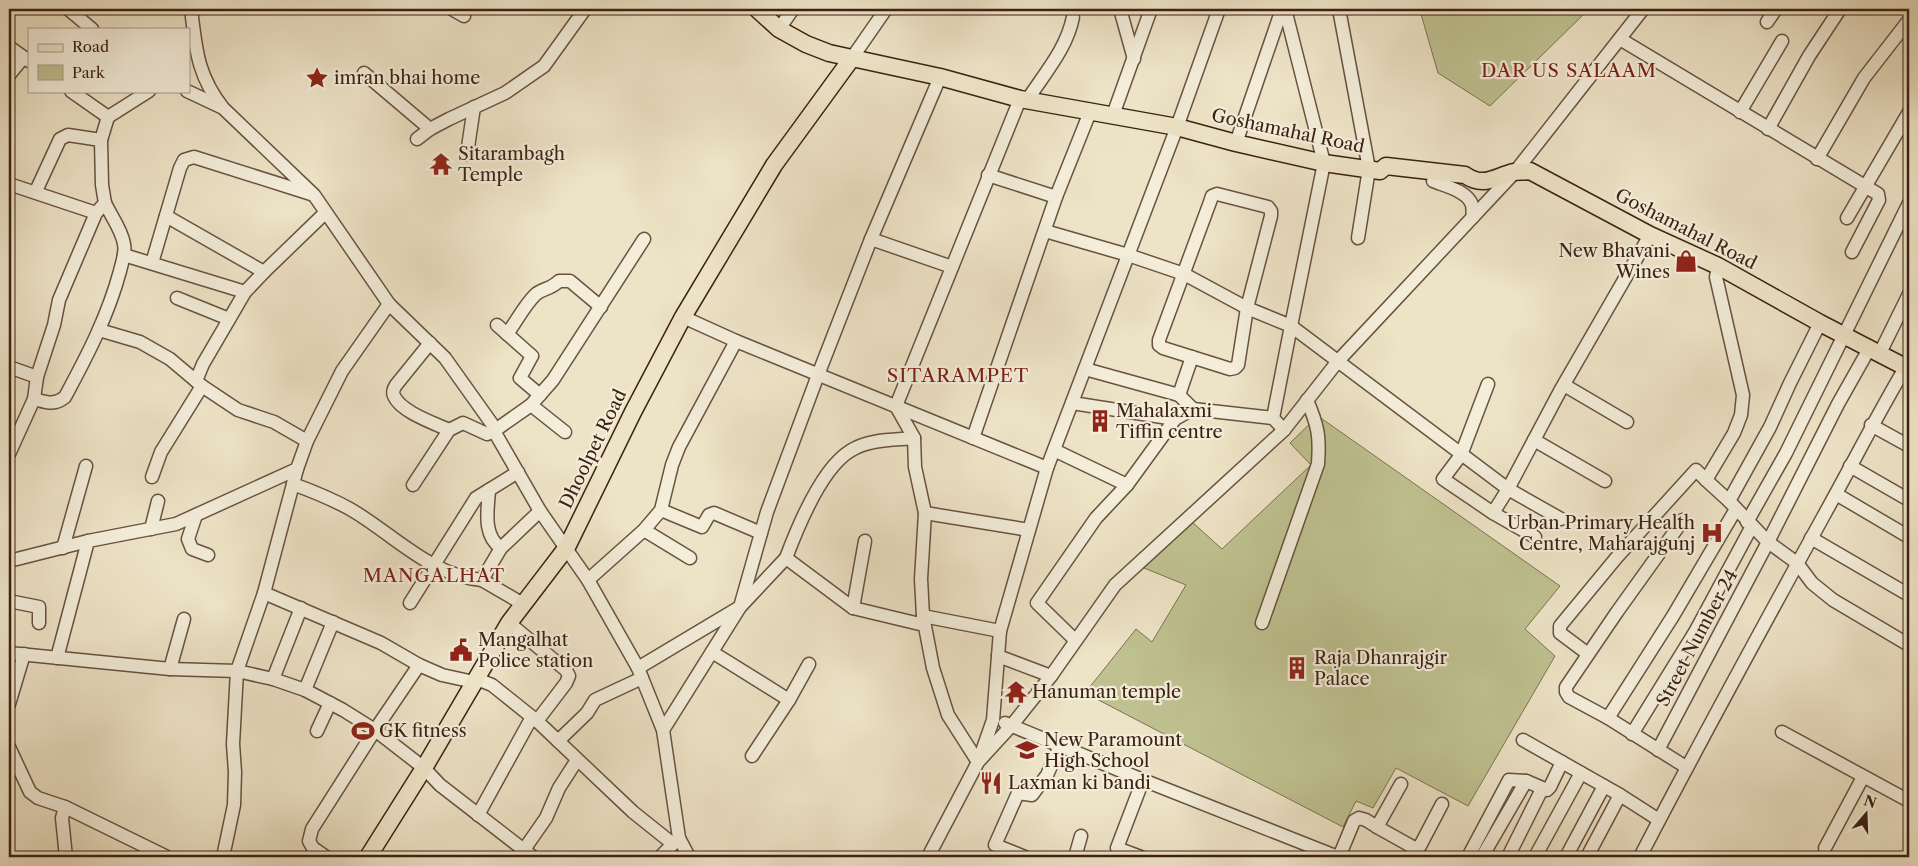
<svg xmlns="http://www.w3.org/2000/svg" width="1918" height="866" viewBox="0 0 1918 866" font-family="'Libre Caslon Text',serif">
  <style>
    .green { fill: #bfc190; stroke: #7e7152 }
    .lines { fill: none; stroke-linecap: round; stroke-linejoin: round }
    .minor-casing { stroke: #685240; stroke-width: 15 }
    .major-casing { stroke: #3c2113; stroke-width: 19 }
    .minor { stroke: #f3edda; stroke-width: 12 }
    .major { stroke: #ede3c6; stroke-width: 16 }
    .labels { text-anchor: middle; stroke-width: 4.5; stroke-linejoin: round; paint-order: stroke }
    .poi-label { font-size: 18px; fill: #3c2113; stroke: #f3edda; text-anchor: start }
    .street-label { font-size: 18px; fill: #3c2113; stroke: #f3edda }
    .neighbourhood-label { font-size: 19px; letter-spacing: 1px; fill: #7a1f14; stroke: #f3edda }
  </style>
  <rect width="100%" height="100%" fill="#ede3c6"/>
  <filter id="stains"><feTurbulence type="fractalNoise" baseFrequency=".004" numOctaves="4"/><feColorMatrix values="0 0 0 0 .2 0 0 0 0 .09 0 0 0 0 .02 0 0 0 .5 -.17"/></filter>
  <radialGradient id="worn" r=".72"><stop offset=".6" stop-color="#630" stop-opacity="0"/><stop offset="1" stop-color="#630" stop-opacity=".3"/></radialGradient>
  <g class="green">
    <path d="M 1425,9 L 1584,9 L 1587,11 L 1490,106 L 1438,73 L 1421,14 Z"/>
    <path d="M 1318,416 L 1560,586 L 1525,629 L 1555,656 L 1468,806 L 1396,768 L 1373,808 L 1356,801 L 1343,827 L 1085,693 L 1136,629 L 1152,642 L 1186,585 L 1144,568 L 1191,521 L 1222,549 L 1311,465 L 1290,443 Z"/>
  </g>
  <g class="lines">
    <defs>
      <g id="minor">
        <path d="M 68,9 L 92,29"/>
        <path d="M 191,9 C 196,49 197,75 223,108 L 314,195 L 389,304 L 445,358 L 492,424 L 494,431 L 540,511 L 588,580 L 638,668 L 663,730 L 679,838 L 689,857"/>
        <path d="M 452,9 L 464,16"/>
        <path d="M 1120,9 L 1134,59"/>
        <path d="M 1339,9 L 1369,169 L 1358,238"/>
        <path d="M 1767,22 L 1776,9"/>
        <path d="M 779,29 L 793,9"/>
        <path d="M 1620,39 L 1878,194 L 1879,200 L 1852,252"/>
        <path d="M 9,47 L 29,61"/>
        <path d="M 852,58 L 886,9"/>
        <path d="M 364,73 L 430,129"/>
        <path d="M 9,75 L 23,58"/>
        <path d="M 71,91 L 108,117 L 149,91"/>
        <path d="M 187,91 L 221,107"/>
        <path d="M 1028,99 C 1045,73 1067,48 1073,17"/>
        <path d="M 1740,112 L 1782,41"/>
        <path d="M 1113,115 L 1151,9"/>
        <path d="M 1768,129 L 1809,56 L 1840,9"/>
        <path d="M 417,139 L 430,129 L 449,119 L 505,93 L 544,66 L 585,9"/>
        <path d="M 1236,143 L 1282,9"/>
        <path d="M 467,154 L 474,107"/>
        <path d="M 1817,159 L 1864,78 L 1909,20"/>
        <path d="M 988,175 L 1056,197"/>
        <path d="M 1433,181 C 1445,186 1468,191 1472,205 C 1473,209 1472,214 1473,217"/>
        <path d="M 9,184 L 96,213"/>
        <path d="M 36,191 L 60,139 L 68,135 L 101,140"/>
        <path d="M 1217,194 L 1268,207 L 1271,211 L 1271,216 L 1247,308 L 1238,365 L 1235,368 L 1230,369 L 1163,348 L 1159,345 L 1159,340 L 1210,202 L 1212,196 Z"/>
        <path d="M 166,216 L 264,272 L 325,213"/>
        <path d="M 1847,218 L 1909,112"/>
        <path d="M 1045,231 L 1128,255 L 1184,274 L 1247,308 L 1291,326 L 1324,163 L 1285,9"/>
        <path d="M 871,239 L 952,267"/>
        <path d="M 124,255 L 245,292"/>
        <path d="M 152,263 L 180,168 L 184,160 L 194,157 L 311,194"/>
        <path d="M 1718,266 L 1716,277 L 1743,395 L 1741,415 L 1734,433 L 1706,480 L 1729,501 L 1768,542 L 1797,563 L 1812,583 L 1833,600 L 1909,645"/>
        <path d="M 177,298 L 229,319"/>
        <path d="M 683,317 L 736,341 L 1047,468"/>
        <path d="M 497,325 L 532,356 L 520,378 L 540,395"/>
        <path d="M 99,330 L 140,342 L 170,359 L 202,386 L 238,410 L 274,422 L 307,441"/>
        <path d="M 507,334 C 516,322 524,306 535,295 C 542,288 550,290 559,281 L 570,281 L 601,307"/>
        <path d="M 430,343 L 396,385 C 394,388 392,392 394,396 C 401,412 434,423 449,430"/>
        <path d="M 1880,353 L 1909,294"/>
        <path d="M 1192,357 L 1179,395 L 1193,409"/>
        <path d="M 9,367 L 37,377"/>
        <path d="M 1085,369 L 1179,395"/>
        <path d="M 196,381 L 203,364 L 245,292 L 264,272"/>
        <path d="M 1488,384 L 1461,455 L 1443,479 L 1493,513 L 1535,537"/>
        <path d="M 1564,385 L 1627,422"/>
        <path d="M 34,399 C 46,402 54,406 65,397 C 87,356 108,316 120,271 C 122,262 126,253 124,244 C 122,230 111,216 105,203"/>
        <path d="M 1072,403 L 1175,419"/>
        <path d="M 531,405 L 565,432"/>
        <path d="M 1871,425 L 1909,446"/>
        <path d="M 1284,430 L 1273,418 L 1291,326 L 1508,489 L 1561,519"/>
        <path d="M 914,438 C 893,440 868,439 850,451 C 821,469 798,526 786,558 L 853,608 L 924,625"/>
        <path d="M 973,438 L 1056,197 L 1090,112"/>
        <path d="M 1534,440 L 1605,481"/>
        <path d="M 1054,450 L 1127,485"/>
        <path d="M 9,454 L 34,399 L 37,377 L 54,325 L 59,300 L 96,213 L 105,203 L 102,185 L 101,140 L 108,117"/>
        <path d="M 1850,466 L 1909,500"/>
        <path d="M 152,477 L 161,452 L 202,386"/>
        <path d="M 293,484 C 312,491 332,499 350,509 C 392,533 430,576 482,580 L 501,548 L 540,511"/>
        <path d="M 413,485 L 449,430 L 463,423 L 487,434 L 494,431 L 531,405 L 553,380 L 644,239"/>
        <path d="M 489,490 C 488,509 482,535 501,548"/>
        <path d="M 1836,494 L 1909,537"/>
        <path d="M 1729,501 L 1770,427 L 1790,383 L 1820,323"/>
        <path d="M 661,510 L 702,527 L 709,515 L 714,513 L 761,533"/>
        <path d="M 925,513 L 1029,530"/>
        <path d="M 1493,513 L 1508,489 L 1560,391 L 1650,235"/>
        <path d="M 196,515 L 188,539 L 192,549 L 208,555"/>
        <path d="M 1683,520 L 1617,612 L 1566,687 L 1566,692 L 1569,697 L 1608,718 L 1686,767"/>
        <path d="M 1747,522 L 1786,453 L 1909,203"/>
        <path d="M 151,529 L 158,501"/>
        <path d="M 644,530 L 690,558"/>
        <path d="M 1811,538 L 1909,595"/>
        <path d="M 63,548 L 86,466"/>
        <path d="M 9,561 L 88,541 L 176,524 L 297,469 L 307,441 L 342,371 L 389,304"/>
        <path d="M 482,580 L 523,604"/>
        <path d="M 588,580 L 644,530 L 661,510 L 672,465 L 679,447 L 736,341"/>
        <path d="M 264,593 L 381,643 L 419,665 L 375,730 L 312,829 L 309,841 L 313,848 L 326,857"/>
        <path d="M 9,601 L 39,607 L 39,623"/>
        <path d="M 410,603 L 476,498 L 518,472"/>
        <path d="M 853,608 L 865,541"/>
        <path d="M 923,616 L 1000,631"/>
        <path d="M 509,623 L 566,670 L 569,676 L 566,683 L 537,721"/>
        <path d="M 1262,623 L 1318,464 C 1320,436 1318,426 1307,400"/>
        <path d="M 1075,640 L 1037,603 L 1096,518 L 1127,485 L 1175,419 L 1193,409 L 1273,418"/>
        <path d="M 712,652 L 789,700"/>
        <path d="M 9,653 L 170,669 L 237,671 L 273,679 L 305,690 L 343,710 L 375,730 L 424,768 L 440,785 L 533,857"/>
        <path d="M 1588,654 L 1560,633 L 1560,626 L 1617,557 L 1696,470 L 1706,480"/>
        <path d="M 998,656 L 1051,676"/>
        <path d="M 57,658 L 88,541"/>
        <path d="M 419,665 L 442,675 L 474,682 L 482,681 L 492,685 L 537,721 L 633,812 L 673,844"/>
        <path d="M 638,668 L 740,607 L 767,512 L 818,375 L 871,239 L 940,77"/>
        <path d="M 170,669 L 184,619"/>
        <path d="M 273,679 L 301,608"/>
        <path d="M 305,690 L 333,622"/>
        <path d="M 9,704 L 24,654"/>
        <path d="M 1608,718 L 1673,616 L 1736,509"/>
        <path d="M 1005,723 L 1143,780 L 1117,848 L 1141,857"/>
        <path d="M 663,730 L 740,607 L 786,558"/>
        <path d="M 317,731 L 330,703"/>
        <path d="M 1782,732 L 1909,801"/>
        <path d="M 1632,734 L 1695,632 L 1752,526"/>
        <path d="M 1523,740 L 1620,795 L 1659,820"/>
        <path d="M 558,741 L 587,713 L 595,700 L 642,678"/>
        <path d="M 9,747 L 30,792 L 38,798 L 65,807 L 167,857"/>
        <path d="M 1658,750 L 1768,542 L 1838,404 L 1869,349"/>
        <path d="M 752,756 L 789,700 L 809,664"/>
        <path d="M 980,757 L 993,720 L 1000,631 L 1047,468 L 1177,127 L 1219,9"/>
        <path d="M 978,762 L 948,715 L 933,668 L 923,616 L 921,579 L 925,513 L 915,467 L 914,438 L 896,406 L 1020,99"/>
        <path d="M 1143,780 L 1338,857"/>
        <path d="M 65,807 L 62,818 L 66,857"/>
        <path d="M 478,815 L 532,717"/>
        <path d="M 1377,827 L 1411,846 L 1416,848 L 1420,846 L 1442,804"/>
        <path d="M 1825,848 L 1863,777"/>
        <path d="M 523,851 L 546,818 L 559,788 L 577,760"/>
        <path d="M 223,857 L 234,805 L 235,772 L 233,744 L 237,671 L 264,593 L 297,469"/>
        <path d="M 660,857 L 679,838"/>
        <path d="M 928,857 L 978,762 L 1012,725 L 1051,676 L 1115,585 L 1284,430 L 1338,361 L 1515,172 L 1643,9"/>
        <path d="M 1025,857 L 995,845 L 1018,793 L 1032,795 L 1047,775 L 1060,746"/>
        <path d="M 1075,857 L 1081,836"/>
        <path d="M 1339,857 L 1354,821 L 1359,818 L 1366,820 L 1377,827 L 1401,784"/>
        <path d="M 1468,857 L 1509,780 L 1526,781 L 1547,790 L 1550,787 L 1562,762"/>
        <path d="M 1482,857 L 1526,781"/>
        <path d="M 1508,857 L 1542,789"/>
        <path d="M 1535,857 L 1581,773"/>
        <path d="M 1566,857 L 1604,786"/>
        <path d="M 1587,857 L 1620,795"/>
        <path d="M 1640,857 C 1699,743 1761,630 1823,517 C 1851,467 1876,417 1905,368"/>
      </g>
      <g id="major">
        <path d="M 757,9 L 779,29 L 806,44 L 829,53 L 940,77 L 1020,99 L 1177,127 L 1236,143 L 1324,163 L 1380,171 L 1386,166 L 1465,175 C 1484,188 1494,177 1514,172 C 1519,171 1525,172 1530,171 L 1650,235 L 1718,266 L 1820,323 L 1909,369"/>
        <path d="M 368,857 L 424,768 L 509,623 L 567,547 L 633,412 L 683,317 L 774,165 L 852,58"/>
      </g>
    </defs>
    <use href="#minor" class="minor-casing"/>
    <use href="#major" class="major-casing"/>
    <use href="#minor" class="minor"/>
    <use href="#major" class="major"/>
  </g>
  <defs>
    <symbol id="sight-bare" viewBox="-9 -9 18 18"><path d="M0-6L1.8-2.2L6-1.7L2.9 1.2L3.7 5.4L0 3.3L-3.7 5.4L-2.9 1.2L-6-1.7L-1.8-2.2Z" fill="#8f2418" stroke="#f3edda" stroke-width="2.5" paint-order="stroke"/></symbol>
    <symbol id="temple-bare" viewBox="-9 -9 18 18"><path d="M0-6L5-2H3V0L6.5 2.5H4V6H1.5V3h-3V6H-4V2.5H-6.5L-3 0V-2H-5Z" fill="#8f2418" stroke="#f3edda" stroke-width="2.5" paint-order="stroke"/></symbol>
    <symbol id="shop-bare" viewBox="-9 -9 18 18"><path d="M-5-2.5h2.3a2.7 3.5 0 0 1 5.4 0H5L5.5 6h-11ZM-1.5-2.5h3a1.5 2.3 0 0 0-3 0Z" fill="#8f2418" stroke="#f3edda" stroke-width="2.5" paint-order="stroke"/></symbol>
    <symbol id="building-bare" viewBox="-9 -9 18 18"><path d="M-4-6H4V6H1V3H-1V6H-4ZM-2.5-4.3h1.7v1.8h-1.7ZM.8-4.3h1.7v1.8H.8ZM-2.5-1h1.7V.8h-1.7ZM.8-1h1.7V.8H.8Z" fill="#8f2418" stroke="#f3edda" stroke-width="2.5" paint-order="stroke"/></symbol>
    <symbol id="hospital-bare" viewBox="-9 -9 18 18"><path d="M-5-5h3v3.5h4V-5h3V5h-3V1.5h-4V5h-3Z" fill="#8f2418" stroke="#f3edda" stroke-width="2.5" paint-order="stroke"/></symbol>
    <symbol id="civic-bare" viewBox="-9 -9 18 18"><path d="M-.6-6.5H3V-4.5H.6V-3L4-1V1h2V6H-6V1h2V-1L-.6-3ZM-1.2 2.5V6h2.4V2.5Z" fill="#8f2418" stroke="#f3edda" stroke-width="2.5" paint-order="stroke"/></symbol>
    <symbol id="stadium-bare" viewBox="-9 -9 18 18"><path d="M0-5a6.5 5 0 1 0 0 10a6.5 5 0 1 0 0-10ZM-3.5-1.8h7v3.6h-7Z" fill="#8f2418" stroke="#f3edda" stroke-width="2.5" paint-order="stroke"/></symbol>
    <symbol id="university-bare" viewBox="-9 -9 18 18"><path d="M0-5L7-2L0 1L-7-2ZM-4 1L0 2.5L4 1V4Q0 6-4 4Z" fill="#8f2418" stroke="#f3edda" stroke-width="2.5" paint-order="stroke"/></symbol>
    <symbol id="restaurant-bare" viewBox="-9 -9 18 18"><path d="M-5-6h1v4h1v-4h1v4h1v-4h1v5L-1.5 .5V6h-2V.5L-5-1ZM5-6V6H3V1.5H1.5Q1.5-4 5-6Z" fill="#8f2418" stroke="#f3edda" stroke-width="2.5" paint-order="stroke"/></symbol>
  </defs>
  <g fill-rule="evenodd">
    <use href="#sight-bare" x="301" y="62" width="32" height="32"/>
    <use href="#temple-bare" x="425" y="148" width="32" height="32"/>
    <use href="#shop-bare" x="1670" y="245" width="32" height="32"/>
    <use href="#building-bare" x="1084" y="405" width="32" height="32"/>
    <use href="#hospital-bare" x="1696" y="517" width="32" height="32"/>
    <use href="#civic-bare" x="445" y="634" width="32" height="32"/>
    <use href="#building-bare" x="1281" y="652" width="32" height="32"/>
    <use href="#temple-bare" x="1000" y="676" width="32" height="32"/>
    <use href="#stadium-bare" x="347" y="715" width="32" height="32"/>
    <use href="#university-bare" x="1011" y="734" width="32" height="32"/>
    <use href="#restaurant-bare" x="975" y="767" width="32" height="32"/>
  </g>
  <g class="labels">
    <g class="poi-label">
      <text x="334" y="84">imran bhai home</text>
      <text x="458" y="160">Sitarambagh<tspan x="458" dy="21">Temple</tspan></text>
      <text x="1670" y="257" text-anchor="end">New Bhavani<tspan x="1670" dy="21">Wines</tspan></text>
      <text x="1116" y="417">Mahalaxmi<tspan x="1116" dy="21">Tiffin centre</tspan></text>
      <text x="1695" y="529" text-anchor="end">Urban Primary Health<tspan x="1695" dy="21">Centre, Maharajgunj</tspan></text>
      <text x="478" y="646">Mangalhat<tspan x="478" dy="21">Police station</tspan></text>
      <text x="1314" y="664">Raja Dhanrajgir<tspan x="1314" dy="21">Palace</tspan></text>
      <text x="1032" y="698">Hanuman temple</text>
      <text x="379" y="737">GK fitness</text>
      <text x="1044" y="746">New Paramount<tspan x="1044" dy="21">High School</tspan></text>
      <text x="1008" y="789">Laxman ki bandi</text>
    </g>
    <g class="street-label">
      <text transform="translate(1288 131) rotate(12)" y="6">Goshamahal Road</text>
      <text transform="translate(1686 229) rotate(27)" y="6">Goshamahal Road</text>
      <text transform="translate(593 449) rotate(-64)" y="6">Dhoolpet Road</text>
      <text transform="translate(1697 638) rotate(-62)" y="6">Street Number 24</text>
    </g>
    <g class="neighbourhood-label">
      <text x="1569" y="77">DAR US SALAAM</text>
      <text x="958" y="382">SITARAMPET</text>
      <text x="434" y="582">MANGALHAT</text>
    </g>
  </g>
  <rect width="1918" height="866" fill="none" stroke="#ede3c6" stroke-width="30"/>
  <rect x="10" y="10" width="1898" height="846" fill="none" stroke="#3c2113" stroke-width="2.5"/>
  <rect x="15" y="15" width="1888" height="836" fill="none" stroke="#3c2113"/>
  <rect x="28" y="28" width="162" height="65" fill="#f3edda" stroke="#aa9b8a"/>
  <rect x="38" y="44" width="25" height="8" fill="#ede3c6" stroke="#aa9b8a"/>
  <text x="72" y="52" font-size="15" fill="#3c2113">Road</text>
  <rect x="38" y="65" width="25" height="15" fill="#bfc190" stroke="#aa9b8a"/>
  <text x="72" y="78" font-size="15" fill="#3c2113">Park</text>
  <g transform="translate(1866 814) rotate(19)" stroke="#f3edda" stroke-width="4" paint-order="stroke">
  <path d="M0-4L9 19L0 12L-9 19Z" fill="#3c2113"/>
  <text y="-8" font-size="14" font-weight="bold" text-anchor="middle" fill="#3c2113">N</text>
  </g>
  <rect width="100%" height="100%" filter="url(#stains)"/>
  <rect width="100%" height="100%" fill="url(#worn)"/>
</svg>
